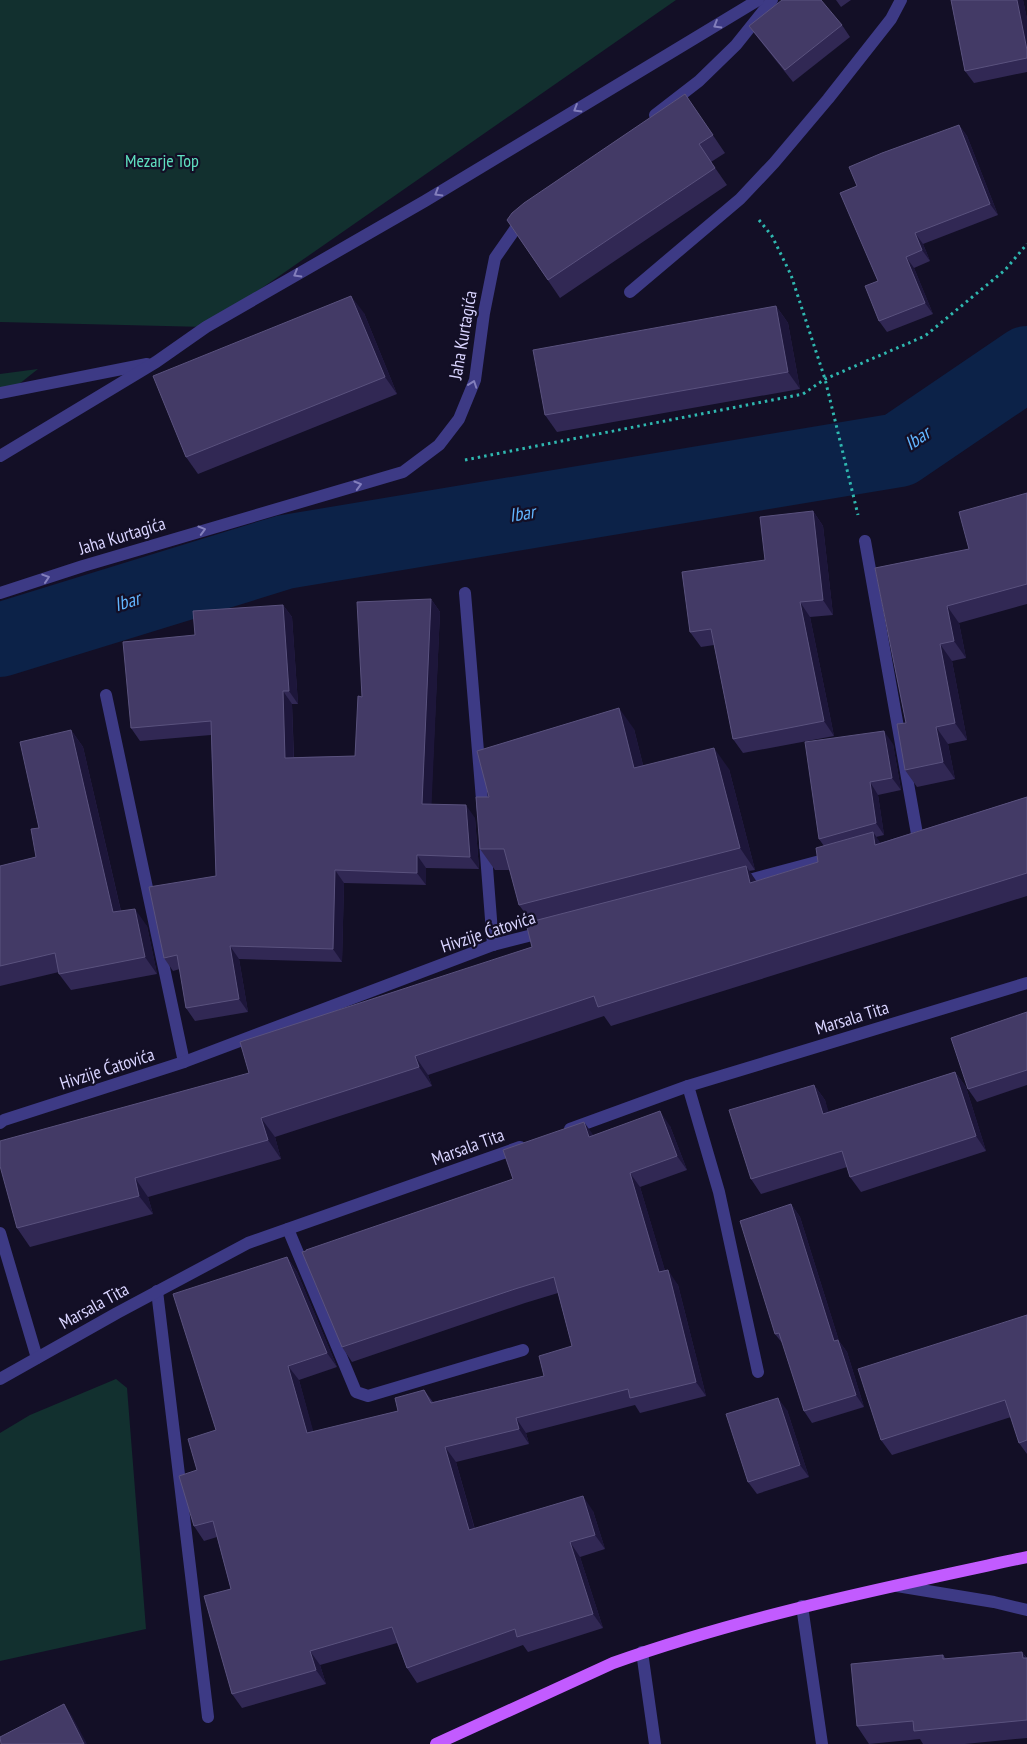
<svg xmlns="http://www.w3.org/2000/svg" width="1027" height="1744" viewBox="0 0 1027 1744" font-family="'PT Sans Narrow',sans-serif">
  <style>
    .green { fill: #12302f }
    .lines { fill: none; stroke-linecap: round; stroke-linejoin: round }
    .river { stroke: #0c2248; stroke-width: 74 }
    .path { stroke: #2fb8b0; stroke-width: 3; stroke-dasharray: 2.5 4; stroke-linecap: butt }
    .minor { stroke: #3d3a85; stroke-width: 12 }
    .major { stroke: #c25bff; stroke-width: 12 }
    .wall { fill: #312854 }
    .shaded-wall { fill: #1d163a }
    .building { fill: #433a66; stroke: #5a527e }
    .oneway { stroke: #837fbc }
    .labels { text-anchor: middle; stroke-width: 4.5; stroke-linejoin: round; paint-order: stroke }
    .park-label { font-size: 18px; fill: #5fe0c0; stroke: #130f26 }
    .street-label { font-size: 18px; fill: #d9d4ff; stroke: #130f26 }
    .water-label { font-size: 19px; font-style: italic; fill: #62b6ff; stroke: #130f26 }
  </style>
  <rect width="100%" height="100%" fill="#130f26"/>
  <g class="green">
    <path d="M 0,0 L 676,0 L 206,327 L 0,322 Z"/>
    <path d="M 38,369 L 0,399 L 0,374 Z"/>
    <path d="M 116,1379 L 127,1388 L 146,1629 L 0,1661 L 0,1433 L 30,1415 Z"/>
  </g>
  <g class="lines">
    <path class="river" d="M 0,640 L 285,552 L 899,450 L 1027,363"/>
    <g class="path">
      <path d="M 759,220 L 772,236 L 791,275 L 825,379 L 858,515"/>
      <path d="M 465,460 L 803,394 L 825,379 L 925,336 L 1005,270 L 1027,244"/>
    </g>
    <g class="minor">
      <path d="M 655,115 L 699,81 L 736,45 L 772,0"/>
      <path d="M 630,292 L 740,199 L 774,163 L 828,99 L 891,19 L 901,0"/>
      <path d="M 0,393 L 147,364"/>
      <path d="M 0,456 L 156,362 L 206,327 L 425,201 L 758,0"/>
      <path d="M 865,541 L 917,834"/>
      <path d="M 0,593 L 83,566 L 403,472 L 439,445 L 459,419 L 475,380 L 484,313 L 495,258 L 518,225 L 525,218"/>
      <path d="M 465,593 L 483,812"/>
      <path d="M 106,695 L 184,1062"/>
      <path d="M 485,842 L 493,945"/>
      <path d="M 738,883 L 835,857"/>
      <path d="M 688,1086 L 719,1192 L 758,1372"/>
      <path d="M 0,1123 L 4,1120 L 184,1062 L 493,945 L 544,932"/>
      <path d="M 570,1129 L 688,1086 L 1027,983"/>
      <path d="M 288,1229 L 356,1392 L 368,1396 L 523,1350"/>
      <path d="M 0,1233 L 37,1358"/>
      <path d="M 157,1291 L 208,1717"/>
      <path d="M 0,1379 L 117,1313 L 248,1243 L 520,1147"/>
      <path d="M 897,1586 L 994,1602 L 1027,1610"/>
      <path d="M 802,1606 L 822,1744"/>
      <path d="M 642,1652 L 655,1744"/>
    </g>
    <path class="major" d="M 436,1744 L 613,1663 C 748,1615 888,1587 1027,1557"/>
  </g>
  <g class="wall">
    <path d="M 836,0 L 851,0 L 841,7 Z"/>
    <path d="M 951,0 L 1023,0 L 1027,19 L 1027,72 L 974,83 L 965,71 Z"/>
    <path d="M 842,25 L 850,37 L 793,82 L 758,38 L 749,26 Z"/>
    <path d="M 685,94 L 725,153 L 711,162 L 727,185 L 560,298 L 507,220 Z"/>
    <path d="M 959,125 L 967,136 L 998,215 L 923,244 L 930,261 L 914,268 L 933,314 L 887,332 L 879,321 L 878,281 L 857,186 Z"/>
    <path d="M 776,306 L 788,323 L 800,389 L 557,432 L 545,415 Z"/>
    <path d="M 364,313 L 397,394 L 198,474 L 186,457 Z"/>
    <path d="M 1027,493 L 1027,604 L 959,623 L 966,658 L 952,661 L 967,740 L 948,744 L 955,779 L 917,787 L 905,770 L 906,723 L 875,568 L 969,549 Z"/>
    <path d="M 813,511 L 823,526 L 833,615 L 810,617 L 834,736 L 743,753 L 733,739 L 714,645 L 701,647 L 690,632 L 765,560 Z"/>
    <path d="M 431,599 L 440,612 L 431,804 L 475,818 L 479,869 L 426,868 L 426,885 L 344,883 L 342,962 L 239,959 L 248,1012 L 195,1021 L 186,1008 L 180,969 L 173,971 L 164,958 L 216,876 L 211,735 L 140,741 L 131,728 L 195,635 L 283,605 L 292,617 L 298,704 L 292,704 L 294,757 L 355,756 L 362,697 Z"/>
    <path d="M 634,729 L 643,765 L 729,769 L 755,870 L 749,871 L 756,881 L 818,862 L 824,846 L 819,839 L 893,744 L 901,790 L 878,795 L 884,835 L 876,837 L 880,843 L 1027,797 L 1027,896 L 611,1026 L 604,1016 L 428,1075 L 432,1086 L 275,1137 L 281,1159 L 148,1197 L 153,1214 L 30,1247 L 17,1228 L 249,1073 L 532,947 L 531,921 L 519,905 L 510,870 L 495,870 L 480,849 L 489,797 Z"/>
    <path d="M 71,730 L 83,747 L 121,911 L 147,926 L 157,974 L 71,990 L 59,974 L 59,972 L 0,986 L 0,866 L 36,857 L 39,828 Z"/>
    <path d="M 1027,1012 L 1027,1085 L 977,1102 L 968,1089 Z"/>
    <path d="M 955,1072 L 966,1087 L 986,1151 L 861,1192 L 850,1177 L 847,1167 L 761,1194 L 751,1179 L 814,1085 L 825,1100 L 828,1112 Z"/>
    <path d="M 670,1126 L 687,1170 L 640,1187 L 665,1271 L 678,1285 L 706,1396 L 640,1413 L 635,1405 L 526,1433 L 529,1444 L 456,1462 L 475,1529 L 593,1511 L 605,1549 L 580,1557 L 603,1628 L 528,1652 L 523,1645 L 417,1683 L 407,1668 L 397,1643 L 320,1665 L 326,1684 L 242,1708 L 232,1694 L 231,1589 L 217,1537 L 204,1541 L 194,1526 L 197,1470 L 216,1430 L 287,1257 L 297,1272 L 337,1367 L 299,1380 L 313,1432 L 398,1411 L 424,1390 L 433,1402 L 544,1376 L 572,1346 L 558,1293 L 525,1303 L 352,1362 L 342,1347 L 513,1179 L 594,1136 Z"/>
    <path d="M 791,1204 L 800,1217 L 839,1341 L 847,1352 L 864,1407 L 812,1423 L 804,1411 L 783,1344 L 775,1334 Z"/>
    <path d="M 1027,1315 L 1027,1454 L 1019,1443 L 1011,1417 L 892,1455 L 881,1440 Z"/>
    <path d="M 787,1410 L 809,1477 L 757,1494 L 748,1482 Z"/>
    <path d="M 1022,1652 L 1027,1658 L 1027,1738 L 965,1744 L 923,1744 L 920,1739 L 869,1744 L 857,1726 L 943,1655 L 946,1659 Z"/>
  </g>
  <g class="shaded-wall">
    <path d="M 1017,0 L 1023,0 L 1027,19 L 1027,50 Z"/>
    <path d="M 959,125 L 967,136 L 998,215 L 990,204 Z"/>
    <path d="M 915,233 L 923,244 L 930,261 L 922,250 Z"/>
    <path d="M 906,257 L 914,268 L 933,314 L 925,303 Z"/>
    <path d="M 351,296 L 364,313 L 397,394 L 385,377 Z"/>
    <path d="M 776,306 L 788,323 L 800,389 L 788,372 Z"/>
    <path d="M 813,511 L 823,526 L 833,615 L 823,600 Z"/>
    <path d="M 431,599 L 440,612 L 431,817 L 422,804 Z"/>
    <path d="M 800,602 L 810,617 L 834,736 L 824,721 Z"/>
    <path d="M 283,605 L 292,617 L 298,704 L 289,691 Z"/>
    <path d="M 947,606 L 959,623 L 966,658 L 954,641 Z"/>
    <path d="M 940,644 L 952,661 L 967,740 L 955,723 Z"/>
    <path d="M 283,691 L 292,704 L 294,770 L 285,758 Z"/>
    <path d="M 619,708 L 634,729 L 649,789 L 634,768 Z"/>
    <path d="M 936,727 L 948,744 L 955,779 L 943,762 Z"/>
    <path d="M 71,730 L 83,747 L 125,929 L 113,912 Z"/>
    <path d="M 884,731 L 893,744 L 901,790 L 892,778 Z"/>
    <path d="M 714,748 L 729,769 L 755,870 L 740,848 Z"/>
    <path d="M 870,782 L 878,795 L 884,835 L 876,823 Z"/>
    <path d="M 466,805 L 475,818 L 479,869 L 470,857 Z"/>
    <path d="M 873,832 L 886,851 L 875,845 Z"/>
    <path d="M 417,855 L 426,868 L 426,885 L 417,873 Z"/>
    <path d="M 746,866 L 759,885 L 750,883 Z"/>
    <path d="M 335,870 L 344,883 L 342,962 L 333,949 Z"/>
    <path d="M 135,909 L 147,926 L 157,974 L 145,957 Z"/>
    <path d="M 230,946 L 239,959 L 248,1012 L 239,999 Z"/>
    <path d="M 415,1056 L 428,1075 L 432,1086 L 419,1067 Z"/>
    <path d="M 955,1072 L 966,1087 L 986,1151 L 976,1136 Z"/>
    <path d="M 814,1085 L 825,1100 L 834,1129 L 823,1114 Z"/>
    <path d="M 660,1111 L 670,1126 L 687,1170 L 677,1156 Z"/>
    <path d="M 261,1118 L 275,1137 L 281,1159 L 268,1140 Z"/>
    <path d="M 584,1122 L 594,1136 L 589,1137 Z"/>
    <path d="M 630,1173 L 640,1187 L 670,1287 L 659,1272 Z"/>
    <path d="M 135,1178 L 148,1197 L 153,1214 L 139,1196 Z"/>
    <path d="M 791,1204 L 800,1217 L 839,1341 L 847,1352 L 864,1407 L 856,1395 L 834,1341 Z"/>
    <path d="M 287,1257 L 297,1272 L 337,1367 L 327,1353 Z"/>
    <path d="M 668,1270 L 678,1285 L 706,1396 L 696,1382 Z"/>
    <path d="M 288,1366 L 299,1380 L 318,1448 L 307,1433 Z"/>
    <path d="M 778,1398 L 787,1410 L 809,1477 L 800,1465 Z"/>
    <path d="M 516,1418 L 526,1433 L 529,1444 L 519,1429 Z"/>
    <path d="M 445,1447 L 456,1462 L 479,1545 L 469,1530 Z"/>
    <path d="M 583,1496 L 593,1511 L 605,1549 L 595,1535 Z"/>
    <path d="M 570,1542 L 580,1557 L 603,1628 L 593,1614 Z"/>
    <path d="M 310,1651 L 320,1665 L 326,1684 L 316,1670 Z"/>
    <path d="M 1022,1652 L 1027,1659 L 1023,1658 Z"/>
    <path d="M 64,1704 L 72,1716 L 87,1744 L 84,1744 Z"/>
  </g>
  <g class="building">
    <path d="M 782,0 L 821,0 L 842,25 L 785,70 L 749,26 Z"/>
    <path d="M 951,0 L 1017,0 L 1027,50 L 1027,58 L 965,71 Z"/>
    <path d="M 685,94 L 713,135 L 699,144 L 715,168 L 548,280 L 507,220 L 512,213 L 524,203 Z"/>
    <path d="M 959,125 L 990,204 L 915,233 L 922,250 L 906,257 L 925,303 L 879,321 L 865,286 L 878,281 L 840,193 L 857,186 L 849,167 L 882,153 Z"/>
    <path d="M 351,296 L 385,377 L 186,457 L 153,376 Z"/>
    <path d="M 776,306 L 788,372 L 545,415 L 533,350 Z"/>
    <path d="M 1027,493 L 1027,584 L 947,606 L 954,641 L 940,644 L 955,723 L 936,727 L 943,762 L 905,770 L 897,724 L 906,723 L 875,568 L 969,549 L 959,512 Z"/>
    <path d="M 813,511 L 823,600 L 800,602 L 824,721 L 733,739 L 711,629 L 690,632 L 682,572 L 765,560 L 760,517 Z"/>
    <path d="M 431,599 L 422,804 L 466,805 L 470,857 L 417,855 L 417,873 L 335,870 L 333,949 L 230,946 L 239,999 L 186,1008 L 177,955 L 164,958 L 149,887 L 216,876 L 211,721 L 131,728 L 123,642 L 195,635 L 193,611 L 283,605 L 289,691 L 283,691 L 285,758 L 355,756 L 358,696 L 362,697 L 357,602 Z"/>
    <path d="M 619,708 L 634,768 L 714,748 L 740,848 L 519,905 L 504,849 L 480,849 L 476,797 L 489,797 L 477,751 Z"/>
    <path d="M 71,730 L 113,912 L 135,909 L 145,957 L 59,974 L 55,953 L 0,966 L 0,866 L 36,857 L 31,829 L 39,828 L 20,742 Z"/>
    <path d="M 884,731 L 892,778 L 870,782 L 876,823 L 819,839 L 805,742 Z"/>
    <path d="M 1027,797 L 1027,873 L 598,1007 L 594,996 L 415,1056 L 419,1067 L 261,1118 L 268,1140 L 135,1178 L 139,1196 L 17,1228 L 0,1166 L 0,1141 L 249,1073 L 240,1042 L 532,947 L 526,923 L 746,866 L 750,883 L 818,862 L 816,848 L 873,832 L 875,845 Z"/>
    <path d="M 1027,1012 L 1027,1070 L 968,1089 L 951,1038 Z"/>
    <path d="M 955,1072 L 976,1136 L 850,1177 L 842,1151 L 751,1179 L 729,1110 L 814,1085 L 823,1114 Z"/>
    <path d="M 660,1111 L 677,1156 L 630,1173 L 659,1272 L 668,1270 L 696,1382 L 630,1398 L 628,1389 L 516,1418 L 519,1429 L 445,1447 L 469,1530 L 583,1496 L 595,1535 L 570,1542 L 593,1614 L 517,1637 L 515,1629 L 407,1668 L 392,1627 L 310,1651 L 316,1670 L 232,1694 L 204,1596 L 231,1589 L 213,1521 L 194,1526 L 179,1476 L 197,1470 L 188,1439 L 216,1430 L 173,1294 L 287,1257 L 327,1353 L 288,1366 L 307,1433 L 398,1411 L 395,1398 L 424,1390 L 431,1403 L 544,1376 L 539,1356 L 572,1346 L 554,1277 L 515,1289 L 342,1347 L 302,1252 L 306,1251 L 306,1250 L 513,1179 L 503,1150 L 584,1122 L 589,1137 Z"/>
    <path d="M 791,1204 L 834,1341 L 838,1340 L 856,1395 L 804,1411 L 779,1333 L 775,1334 L 740,1221 Z"/>
    <path d="M 1027,1315 L 1027,1440 L 1019,1443 L 1005,1400 L 881,1440 L 858,1369 Z"/>
    <path d="M 778,1398 L 800,1465 L 748,1482 L 726,1414 Z"/>
    <path d="M 1022,1652 L 1023,1658 L 1027,1658 L 1027,1720 L 914,1731 L 913,1721 L 857,1726 L 851,1664 L 943,1655 L 943,1659 Z"/>
    <path d="M 64,1704 L 84,1744 L 1,1744 L 0,1737 Z"/>
  </g>
  <defs><path id="oneway-chevron" d="M-2-3.5L2.5 0L-2 3.5" fill="none" stroke-width="1.6" stroke-linecap="round" stroke-linejoin="round" transform="scale(1.25)"/></defs>
  <g class="oneway">
    <use href="#oneway-chevron" transform="translate(717 25) rotate(149)"/>
    <use href="#oneway-chevron" transform="translate(577 109) rotate(149)"/>
    <use href="#oneway-chevron" transform="translate(438 193) rotate(149)"/>
    <use href="#oneway-chevron" transform="translate(297 274) rotate(150)"/>
    <use href="#oneway-chevron" transform="translate(473 384) rotate(-71)"/>
    <use href="#oneway-chevron" transform="translate(358 485) rotate(-16)"/>
    <use href="#oneway-chevron" transform="translate(202 530) rotate(-16)"/>
    <use href="#oneway-chevron" transform="translate(46 578) rotate(-18)"/>
  </g>
  <g class="labels">
    <g class="park-label">
      <text x="162" y="167">Mezarje Top</text>
    </g>
    <g class="street-label">
      <text transform="translate(463 335) rotate(-80)" y="6">Jaha Kurtagića</text>
      <text transform="translate(122 536) rotate(-17)" y="6">Jaha Kurtagića</text>
      <text transform="translate(488 932) rotate(-18)" y="6">Hivzije Ćatovića</text>
      <text transform="translate(852 1018) rotate(-17)" y="6">Marsala Tita</text>
      <text transform="translate(107 1069) rotate(-18)" y="6">Hivzije Ćatovića</text>
      <text transform="translate(468 1147) rotate(-20)" y="6">Marsala Tita</text>
      <text transform="translate(94 1306) rotate(-29)" y="6">Marsala Tita</text>
    </g>
    <g class="water-label">
      <text transform="translate(917 438) rotate(-34)" y="7">Ibar</text>
      <text transform="translate(522 513) rotate(-9)" y="7">Ibar</text>
      <text transform="translate(127 601) rotate(-17)" y="7">Ibar</text>
    </g>
  </g>
</svg>
